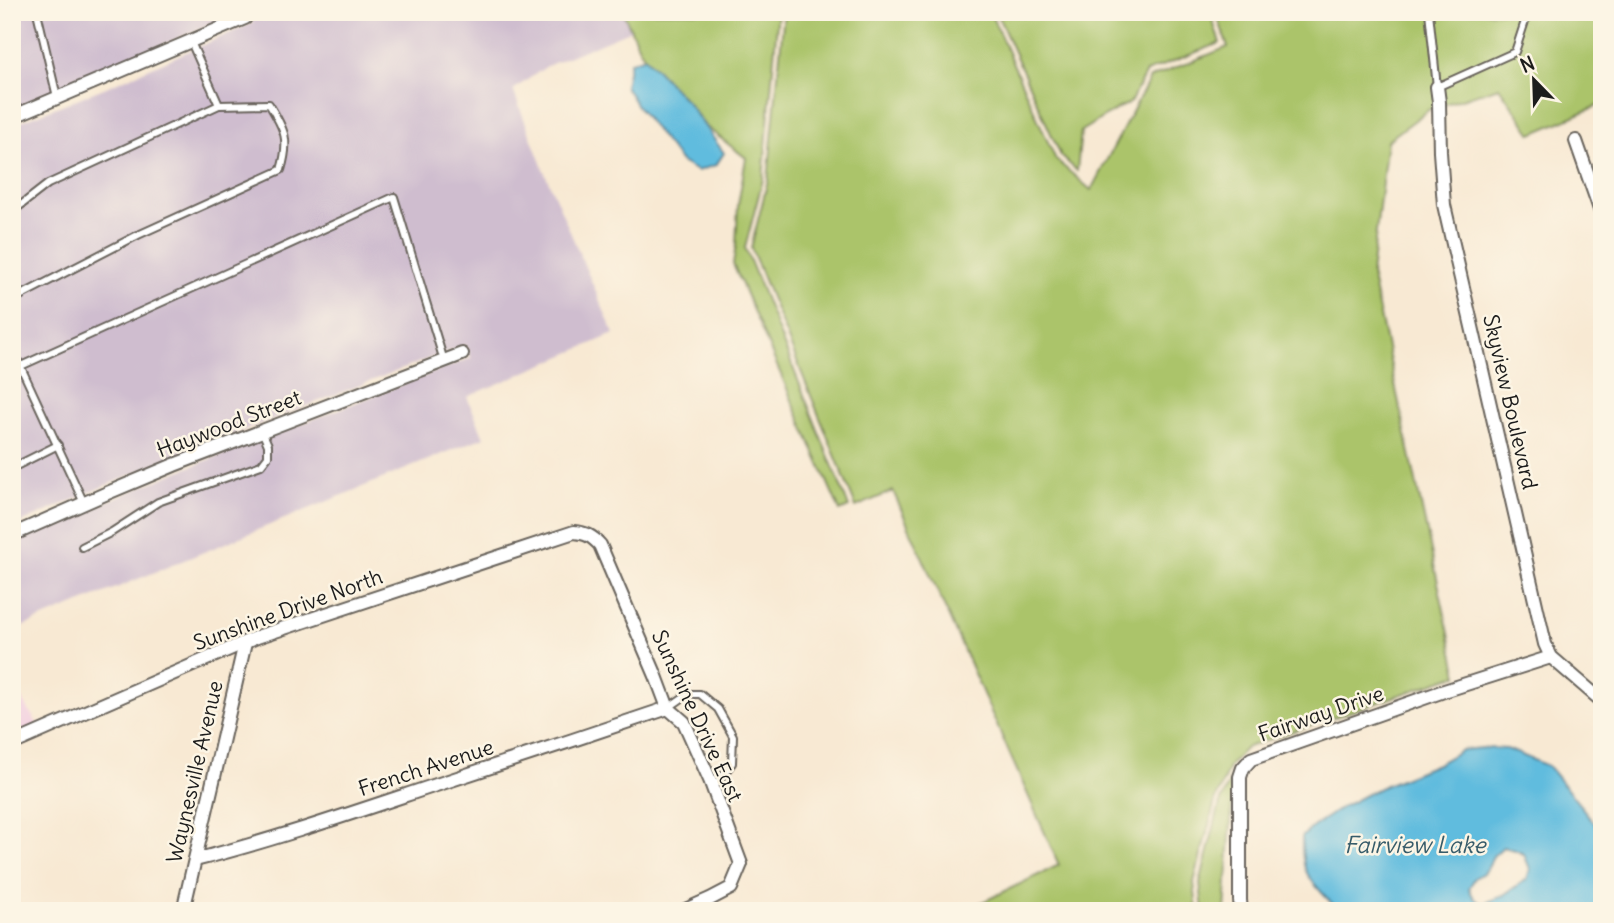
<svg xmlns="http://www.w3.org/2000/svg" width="1614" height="923" viewBox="0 0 1614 923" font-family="Delius,sans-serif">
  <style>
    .built { fill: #f2cfe0 }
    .industrial { fill: #cfbdcf }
    .green { fill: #abc46a; stroke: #647043; stroke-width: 2 }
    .water { fill: #60bcde; stroke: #3e6c7d; stroke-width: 2; fill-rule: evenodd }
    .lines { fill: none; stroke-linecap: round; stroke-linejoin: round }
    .service-casing { stroke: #69645c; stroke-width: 10 }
    .minor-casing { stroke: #69645c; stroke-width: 16 }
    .service { stroke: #fff; stroke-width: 6 }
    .minor { stroke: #fff; stroke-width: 12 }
    .labels { text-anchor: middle; stroke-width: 5; stroke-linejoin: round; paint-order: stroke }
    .street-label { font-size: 21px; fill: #1c1c1c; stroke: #fcf5e5 }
    .water-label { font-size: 23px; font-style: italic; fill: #375c6a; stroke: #fcf5e5 }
  </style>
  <rect width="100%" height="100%" fill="#fcf5e5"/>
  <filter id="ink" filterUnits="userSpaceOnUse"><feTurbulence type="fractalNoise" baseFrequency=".0143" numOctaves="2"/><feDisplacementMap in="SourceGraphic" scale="14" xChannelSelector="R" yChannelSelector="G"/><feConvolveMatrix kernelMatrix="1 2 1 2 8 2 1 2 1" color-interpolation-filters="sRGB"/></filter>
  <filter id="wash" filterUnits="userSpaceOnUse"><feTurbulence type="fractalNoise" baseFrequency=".00686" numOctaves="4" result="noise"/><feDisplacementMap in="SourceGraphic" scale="28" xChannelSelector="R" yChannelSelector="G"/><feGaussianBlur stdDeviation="1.57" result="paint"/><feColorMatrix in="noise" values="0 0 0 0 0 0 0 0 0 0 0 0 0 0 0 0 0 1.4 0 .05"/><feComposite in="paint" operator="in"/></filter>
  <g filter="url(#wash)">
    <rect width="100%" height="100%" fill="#f8e9d3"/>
    <path class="built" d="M 12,683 L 38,725 L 12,736 Z"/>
    <g class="industrial">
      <path d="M 12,12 L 239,12 L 12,109 Z"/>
      <path d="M 249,12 L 623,12 L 631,30 L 547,66 L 513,90 L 544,171 L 614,334 L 467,397 L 484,437 L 14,630 L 12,626 L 12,544 L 108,501 L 177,472 L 471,358 L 466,345 L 441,354 L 172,458 L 102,487 L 12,527 L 12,125 L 104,88 L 253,23 Z"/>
    </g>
    <g class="green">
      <path d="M 623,12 L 778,12 L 763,179 L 745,248 L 849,507 L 840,511 L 733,264 L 736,245 L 738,205 L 746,158 L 705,126 L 687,102 L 645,57 L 640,50 Z"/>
      <path d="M 784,12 L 990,12 L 1056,160 L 1091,190 L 1150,78 L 1228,47 L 1216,12 L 1602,12 L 1602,104 L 1532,134 L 1499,87 L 1430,109 L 1387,141 L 1371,274 L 1458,675 L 1247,747 L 1230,765 L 1215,801 L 1194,882 L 1197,911 L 964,911 L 1059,865 L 893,491 L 856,507 L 751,248 L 768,180 Z"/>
      <path d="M 996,12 L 1210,12 L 1220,43 L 1146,72 L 1130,103 L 1117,109 L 1081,131 L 1077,171 L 1061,156 Z"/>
      <path d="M 1235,769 L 1234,774 L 1225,911 L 1203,911 L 1200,883 L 1220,803 Z"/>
    </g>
    <g class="water">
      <path d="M 645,57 L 687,102 L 724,153 L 716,165 L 697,171 L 681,162 L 637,106 L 625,86 L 630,62 Z"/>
      <path d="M 1482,748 L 1507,749 L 1548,766 L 1602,832 L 1602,911 L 1340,911 C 1330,902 1311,882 1306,871 C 1302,861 1302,849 1302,837 L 1313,827 L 1342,807 L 1379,788 L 1437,764 L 1462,750 ZM 1503,847 L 1515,850 L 1524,854 L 1530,869 L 1527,879 L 1502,896 L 1483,904 C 1475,901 1472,896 1469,888 L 1475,878 L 1483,873 L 1489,866 L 1493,856 Z"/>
    </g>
  </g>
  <g filter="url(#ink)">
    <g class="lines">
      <defs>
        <g id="service">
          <path d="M 37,12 L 57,97"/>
          <path d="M 1429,12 L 1437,87 L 1515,52 L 1528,12"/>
          <path d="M 245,18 L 261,12"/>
          <path d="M 12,212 L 48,184 L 219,105 L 191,42"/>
          <path d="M 12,300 L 138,235 L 281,170 C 290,140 285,130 269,104 L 219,105"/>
          <path d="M 12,348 L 84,503"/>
          <path d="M 12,370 L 394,197 L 444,361"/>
          <path d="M 12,468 L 58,445"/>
          <path d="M 82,547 L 112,532 L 158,502 L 261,465 L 268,456 L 268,445 L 262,431"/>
          <path d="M 668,708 L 688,694 L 700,694 L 718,709 L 733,736 L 732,763 L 714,787"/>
        </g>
        <g id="minor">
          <path d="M 1437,87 L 1439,102 L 1440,152 L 1444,205 L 1545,644 L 1551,657 L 1602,701"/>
          <path d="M 12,117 L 245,18"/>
          <path d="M 1576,141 L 1602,215"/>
          <path d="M 12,535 L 105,494 L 174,465 L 462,354"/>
          <path d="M 12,744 L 257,637 L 574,532 C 586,533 592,536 600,545 L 656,676 L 668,708 L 684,722 L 710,780 L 741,864 L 731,888 L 710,899 L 683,911"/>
          <path d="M 195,860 C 274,840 352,813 430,787 C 509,761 589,735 668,708"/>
          <path d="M 183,911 L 245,643"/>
          <path d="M 1241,911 L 1240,900 L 1240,777 L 1243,768 L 1251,759 L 1441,692 L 1551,657"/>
        </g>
      </defs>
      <use href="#service" class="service-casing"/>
      <use href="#minor" class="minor-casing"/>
      <use href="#service" class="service"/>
      <use href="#minor" class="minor"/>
    </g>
  </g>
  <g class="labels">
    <g class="street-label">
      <text transform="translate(1510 402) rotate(77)" y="7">Skyview Boulevard</text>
      <text transform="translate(229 424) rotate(-21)" y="7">Haywood Street</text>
      <text transform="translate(288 610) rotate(-20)" y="7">Sunshine Drive North</text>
      <text transform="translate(1321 714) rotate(-19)" y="7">Fairway Drive</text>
      <text transform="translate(697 716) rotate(65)" y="7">Sunshine Drive East</text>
      <text transform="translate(426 768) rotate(-18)" y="7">French Avenue</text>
      <text transform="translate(195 772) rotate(-77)" y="7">Waynesville Avenue</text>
    </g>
    <g class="water-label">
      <text x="1415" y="853">Fairview Lake</text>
    </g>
  </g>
  <rect width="1614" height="923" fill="none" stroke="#fcf5e5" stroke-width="42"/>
  <g transform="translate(1534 80) rotate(337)" stroke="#fcf5e5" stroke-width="5" paint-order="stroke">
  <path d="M0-5L12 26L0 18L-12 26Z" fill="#1c1c1c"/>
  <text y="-10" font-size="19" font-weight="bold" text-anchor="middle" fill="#1c1c1c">N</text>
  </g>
</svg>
